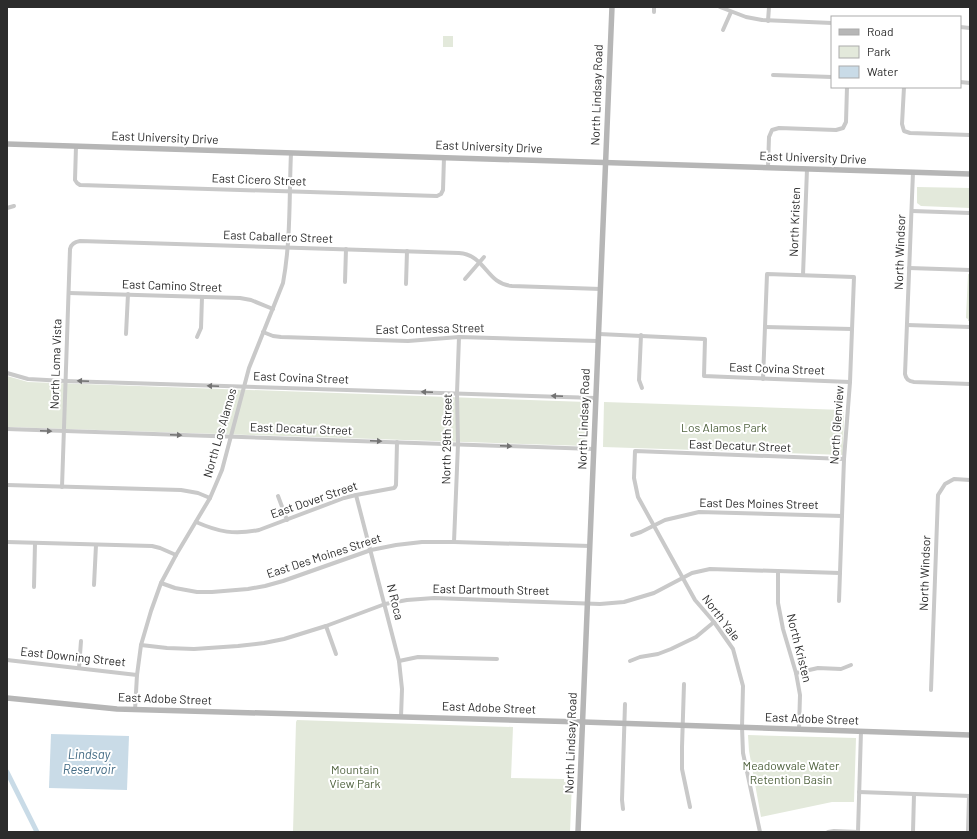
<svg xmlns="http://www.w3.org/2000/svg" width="977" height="839" viewBox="0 0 977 839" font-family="Barlow,sans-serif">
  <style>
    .green { fill: #e3e9db }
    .water { fill: #c9dbe7 }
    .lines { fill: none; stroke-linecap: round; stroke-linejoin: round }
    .canal { stroke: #c9dbe7; stroke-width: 5 }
    .street { stroke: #c9c9c9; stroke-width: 4 }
    .secondary { stroke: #b6b6b6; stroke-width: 5.5 }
    .oneway { fill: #737373 }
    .labels { text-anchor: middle; stroke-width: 4; stroke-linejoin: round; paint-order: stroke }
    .street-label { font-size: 12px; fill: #2c2c2c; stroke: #fff }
    .park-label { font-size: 12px; fill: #50633f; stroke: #fff }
    .water-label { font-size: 13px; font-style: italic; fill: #446c85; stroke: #fff }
  </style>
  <rect width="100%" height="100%" fill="#fff"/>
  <g class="green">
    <rect x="443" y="36" width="10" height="11"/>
    <path d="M 917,187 L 970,188 L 970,208 L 921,206 L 917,203 Z"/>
    <path d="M 968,274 L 970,274 L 970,321 L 968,321 L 968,319 L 966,318 Z"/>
    <path d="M 7,376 L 28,382 L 587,402 L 585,446 L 7,427 Z"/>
    <path d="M 604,402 L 844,410 L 843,455 L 603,447 Z"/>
    <path d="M 297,720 L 513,727 L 511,778 L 564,779 L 564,782 L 572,782 L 570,832 L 293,832 L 296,722 Z"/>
    <path d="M 748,735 L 856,738 L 854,802 L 832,802 L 761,817 L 749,751 Z"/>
  </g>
  <path class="water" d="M 51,734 L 129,736 L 127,790 L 49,788 Z"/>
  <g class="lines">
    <path class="canal" d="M 7,772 L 37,832"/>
    <g class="street">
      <path d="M 720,7 L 746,17 L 762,20 L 832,23"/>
      <path d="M 654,12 L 654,7"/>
      <path d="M 768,21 L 769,7"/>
      <path d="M 960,27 L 970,28"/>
      <path d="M 723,30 L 731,12"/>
      <path d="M 773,75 L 832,77"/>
      <path d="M 960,82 L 970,83"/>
      <path d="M 904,87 L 902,124 L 904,131 L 910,133 L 970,135"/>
      <path d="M 76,146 L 75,180 L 77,183 L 80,185 L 437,196 L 441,194 L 443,190 L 444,157"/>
      <path d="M 768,167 L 769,137 L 772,130 L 779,128 L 836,130 L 843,128 L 846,122 L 847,87"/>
      <path d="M 913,172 L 905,374 C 906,379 908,381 914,382 L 970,384"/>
      <path d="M 7,208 L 14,206"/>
      <path d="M 912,211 L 970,213"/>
      <path d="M 909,268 L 970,270"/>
      <path d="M 803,275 L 807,169"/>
      <path d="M 465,279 L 484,257"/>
      <path d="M 345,282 L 346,249"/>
      <path d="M 406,284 L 407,251"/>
      <path d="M 69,293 L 240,298 L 251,300 L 273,309"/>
      <path d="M 907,325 L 970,327"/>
      <path d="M 765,327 L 852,329"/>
      <path d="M 263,332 L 273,336 L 281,337 L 408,341 L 459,337 L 598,341"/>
      <path d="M 126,334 L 128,294"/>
      <path d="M 599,334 L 705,339 L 704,376 L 850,382"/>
      <path d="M 641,335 L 639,380 L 642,388"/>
      <path d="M 197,337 L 201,328 L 202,297"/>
      <path d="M 7,373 L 28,379 L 65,381 L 596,398"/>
      <path d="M 763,379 L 767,274 L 854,277 L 850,382 L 844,459 L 839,601"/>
      <path d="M 7,429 L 594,449"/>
      <path d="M 7,485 L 181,490 L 198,493 L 210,498"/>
      <path d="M 62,487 L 70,249 C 71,244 74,242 80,241 L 459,253 C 486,255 486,284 512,286 L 601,289"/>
      <path d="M 356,495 L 399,661 L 402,689 L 401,717"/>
      <path d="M 278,496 L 287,520"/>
      <path d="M 196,522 C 219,532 234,535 259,530 L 344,498 L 356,495 L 394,488 L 395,487 L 396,485 L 397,442"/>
      <path d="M 632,535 L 641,532 L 665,520 L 699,512 L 842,516"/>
      <path d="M 7,542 L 152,546 L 160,548 L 176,555"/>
      <path d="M 454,542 L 458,444 L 457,393 L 459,337"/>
      <path d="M 778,571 L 778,603 L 783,629 L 796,673 L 800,695 L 799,729"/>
      <path d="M 161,583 L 175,588 L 197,592 L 212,592 L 248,589 L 265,586 L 283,581 L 371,550 L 396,545 L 422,542 L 454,542 L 590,546"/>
      <path d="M 94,585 L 96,545"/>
      <path d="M 34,587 L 35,543"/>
      <path d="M 326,626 L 336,654"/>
      <path d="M 141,645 L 167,648 L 194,649 L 238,646 L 264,643 L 284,639 L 326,626 L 385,604 L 407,600 L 434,598 L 600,604 L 624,602 L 654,593 L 692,573 L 710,569 L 840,573"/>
      <path d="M 7,660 L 137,675"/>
      <path d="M 399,661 L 418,657 L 497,659"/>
      <path d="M 630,661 L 640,657 L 658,654 L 671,649 L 696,637 L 714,622"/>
      <path d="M 79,668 L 81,641"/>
      <path d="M 796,673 L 818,668 L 841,669 L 851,665"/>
      <path d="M 684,684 L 682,747 L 682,769 L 690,807"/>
      <path d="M 931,690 L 938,495 L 945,484 L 954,479 L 970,480"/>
      <path d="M 135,710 L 137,675 L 141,645 L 151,611 L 161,583 L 176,555 L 210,498 L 222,470 L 249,368 L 283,283 C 291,240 289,196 291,153"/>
      <path d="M 859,792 L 970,796"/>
      <path d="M 623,809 L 622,800 L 625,704"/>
      <path d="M 760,832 L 743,753 L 742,727 L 743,686 L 733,649 L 714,622 L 695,600 L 638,497 L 634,478 L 635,451 L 844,459"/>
      <path d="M 828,832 L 834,831 L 858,832"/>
      <path d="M 858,832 L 861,731"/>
      <path d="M 913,832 L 914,794"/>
      <path d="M 968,832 L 969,796"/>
    </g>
    <g class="secondary">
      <path d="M 7,144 L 970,174"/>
      <path d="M 7,698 L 117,709 L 583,722 L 970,735"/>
      <path d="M 578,832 L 612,7"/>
    </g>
  </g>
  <defs><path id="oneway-solid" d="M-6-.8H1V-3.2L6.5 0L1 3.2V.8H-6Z"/></defs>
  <g class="oneway">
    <use href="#oneway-solid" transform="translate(83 381) rotate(-178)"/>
    <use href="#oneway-solid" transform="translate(213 386) rotate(-178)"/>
    <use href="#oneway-solid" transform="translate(427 392) rotate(-178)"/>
    <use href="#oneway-solid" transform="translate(557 396) rotate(-178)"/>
    <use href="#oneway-solid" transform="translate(46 431) rotate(2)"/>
    <use href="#oneway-solid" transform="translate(176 435) rotate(2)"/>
    <use href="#oneway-solid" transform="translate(376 441) rotate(2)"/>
    <use href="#oneway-solid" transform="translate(506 446) rotate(2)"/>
  </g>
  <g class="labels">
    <g class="street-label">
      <text transform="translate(597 95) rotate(-88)" y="4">North Lindsay Road</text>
      <text transform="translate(165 138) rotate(2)" y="4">East University Drive</text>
      <text transform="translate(489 147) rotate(2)" y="4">East University Drive</text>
      <text transform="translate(813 158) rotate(2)" y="4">East University Drive</text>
      <text transform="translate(259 180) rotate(2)" y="4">East Cicero Street</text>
      <text transform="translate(795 222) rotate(-88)" y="4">North Kristen</text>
      <text transform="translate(278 237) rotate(2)" y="4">East Caballero Street</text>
      <text transform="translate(900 252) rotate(-88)" y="4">North Windsor</text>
      <text transform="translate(172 286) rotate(2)" y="4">East Camino Street</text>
      <text transform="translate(430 329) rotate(-1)" y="4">East Contessa Street</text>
      <text transform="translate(56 364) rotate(-88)" y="4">North Loma Vista</text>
      <text transform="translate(777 369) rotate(2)" y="4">East Covina Street</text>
      <text transform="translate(301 378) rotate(2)" y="4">East Covina Street</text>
      <text transform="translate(584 419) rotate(-88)" y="4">North Lindsay Road</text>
      <text transform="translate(837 425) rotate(-86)" y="4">North Glenview</text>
      <text transform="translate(301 429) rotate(2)" y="4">East Decatur Street</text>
      <text transform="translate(220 433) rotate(-74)" y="4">North Los Alamos</text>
      <text transform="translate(447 439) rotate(-89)" y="4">North 29th Street</text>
      <text transform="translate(740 446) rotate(2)" y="4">East Decatur Street</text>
      <text transform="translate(314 500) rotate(-19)" y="4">East Dover Street</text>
      <text transform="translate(759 504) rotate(1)" y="4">East Des Moines Street</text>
      <text transform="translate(324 556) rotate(-18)" y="4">East Des Moines Street</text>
      <text transform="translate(925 573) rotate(-88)" y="4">North Windsor</text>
      <text transform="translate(491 590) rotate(1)" y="4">East Dartmouth Street</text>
      <text transform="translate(395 602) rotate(76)" y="4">N Roca</text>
      <text transform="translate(721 618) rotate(53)" y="4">North Yale</text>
      <text transform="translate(799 648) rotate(76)" y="4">North Kristen</text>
      <text transform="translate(73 657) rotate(6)" y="4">East Downing Street</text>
      <text transform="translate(165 699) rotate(2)" y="4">East Adobe Street</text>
      <text transform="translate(489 708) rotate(2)" y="4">East Adobe Street</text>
      <text transform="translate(812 719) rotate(2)" y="4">East Adobe Street</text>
      <text transform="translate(571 743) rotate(-88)" y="4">North Lindsay Road</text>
    </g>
    <g class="park-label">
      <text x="724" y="432">Los Alamos Park</text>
      <text x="791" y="770">Meadowvale Water<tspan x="791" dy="14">Retention Basin</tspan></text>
      <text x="355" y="774">Mountain<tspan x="355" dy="14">View Park</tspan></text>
    </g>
    <g class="water-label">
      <text x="89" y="759">Lindsay<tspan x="89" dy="15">Reservoir</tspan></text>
    </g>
  </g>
  <rect width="977" height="839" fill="none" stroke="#2c2c2c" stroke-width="16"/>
  <rect x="831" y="16" width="130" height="72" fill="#ffffff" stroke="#ababab"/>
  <rect x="839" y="29" width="20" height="6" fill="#b6b6b6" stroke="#ababab"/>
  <text x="867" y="36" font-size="12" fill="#2c2c2c">Road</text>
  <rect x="839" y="46" width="20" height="12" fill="#e3e9db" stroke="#ababab"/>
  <text x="867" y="56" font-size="12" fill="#2c2c2c">Park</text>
  <rect x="839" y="66" width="20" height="12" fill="#c9dbe7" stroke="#ababab"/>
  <text x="867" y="76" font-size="12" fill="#2c2c2c">Water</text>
</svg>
